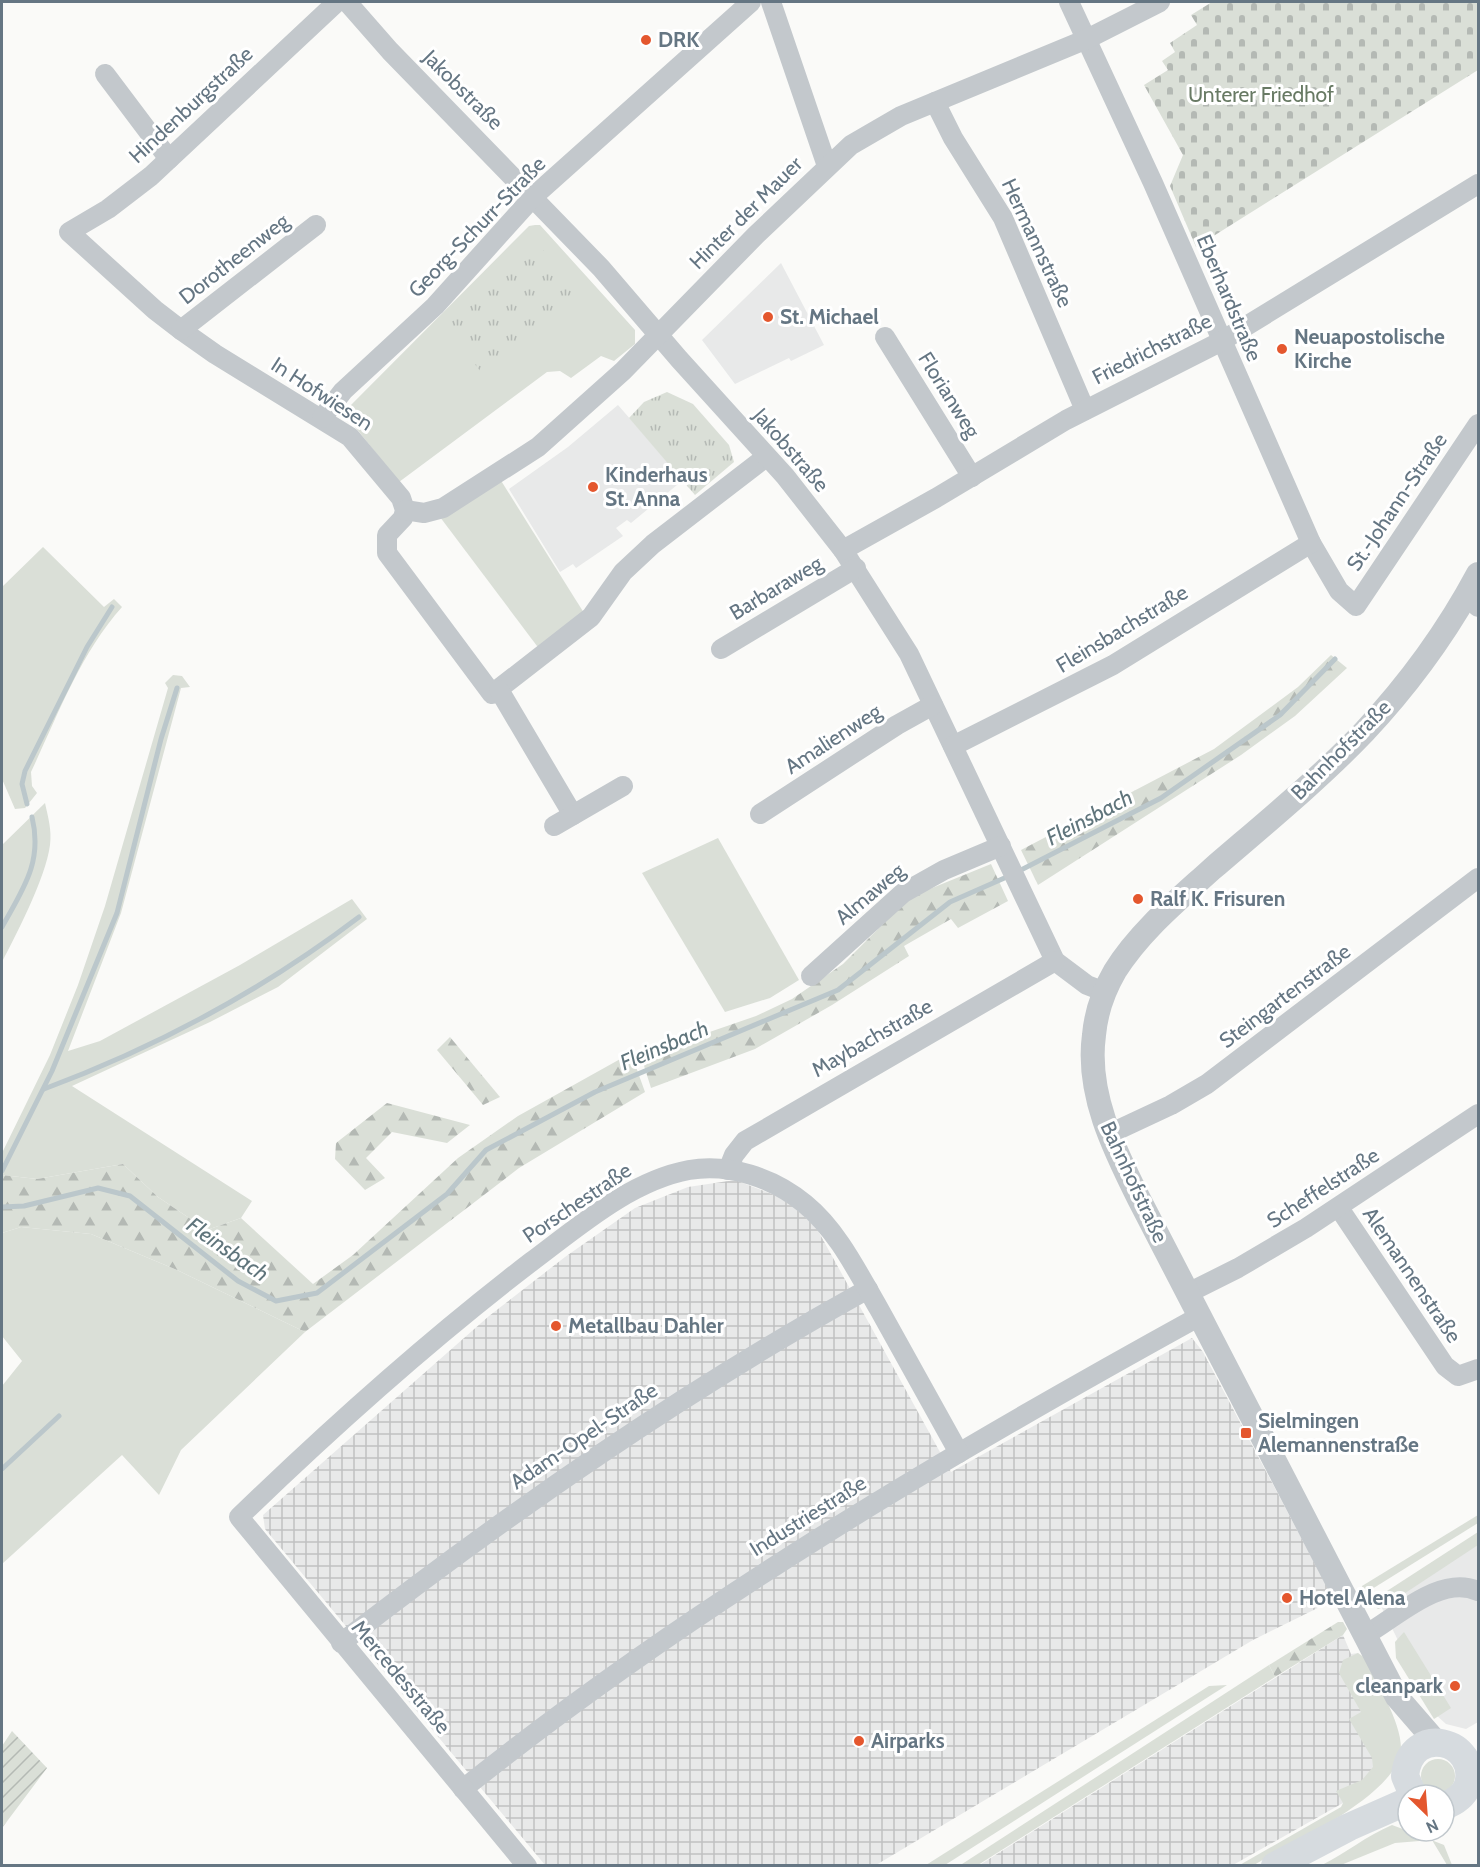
<svg xmlns="http://www.w3.org/2000/svg" width="1480" height="1867" viewBox="0 0 1480 1867" font-family="Cabin,sans-serif">
  <style>
    .built { fill: #e8e9e9 }
    .industrial { fill: url(#industrial-grid) }
    .grass { fill: #dadfd7 }
    .forest { fill: url(#forest-firs) }
    .cemetery { fill: url(#cemetery-stones) }
    .park { fill: url(#park-tufts) }
    .garden { fill: url(#garden-furrows) }
    .lines { fill: none; stroke-linecap: round; stroke-linejoin: round }
    .stream { stroke: #bbc7cb; stroke-width: 5 }
    .minor { stroke: #c3c8cc; stroke-width: 20 }
    .tertiary { stroke: #c3c8cc; stroke-width: 24 }
    .secondary { stroke: #d6dbdf; stroke-width: 28 }
    .poi-dot { fill: #e4572e; stroke: #fff; stroke-width: 2 }
    .labels { text-anchor: middle; stroke-width: 6; stroke-linejoin: round; paint-order: stroke }
    .poi-label { font-size: 21px; font-weight: bold; fill: #657683; stroke: #fff; text-anchor: start }
    .street-label { font-size: 21px; fill: #657683; stroke: #fff }
    .park-label { font-size: 21px; fill: #687a64; stroke: #fff }
    .water-label { font-size: 22px; font-style: italic; fill: #60757c; stroke: #fff }
  </style>
  <defs>
    <pattern id="industrial-grid" width="8" height="8" patternUnits="userSpaceOnUse" patternTransform="scale(1.5)"><rect width="8" height="8" fill="#e8e9e9"/><path d="M0 4h8M4 0v8" fill="none" stroke="#c0c1c2"/></pattern>
    <pattern id="forest-firs" width="22" height="20" patternUnits="userSpaceOnUse" patternTransform="scale(1.5)"><rect width="22" height="20" fill="#dadfd7"/><path d="M5 1l3.5 6h-7zM16 11l3.5 6h-7z" fill="#b4b9b4"/></pattern>
    <pattern id="cemetery-stones" width="16" height="16" patternUnits="userSpaceOnUse" patternTransform="scale(1.5)"><rect width="16" height="16" fill="#dadfd7"/><path d="M2 7V4a2 2 0 0 1 4 0v3zM10 15v-3a2 2 0 0 1 4 0v3z" fill="#b4b9b4"/></pattern>
    <pattern id="park-tufts" width="24" height="20" patternUnits="userSpaceOnUse" patternTransform="scale(1.5)"><rect width="24" height="20" fill="#dadfd7"/><path d="M3 7l-1-3M5 7V3M7 7l1-3M15 17l-1-3M17 17v-4M19 17l1-3" fill="none" stroke="#b4b9b4"/></pattern>
    <pattern id="garden-furrows" width="10" height="10" patternUnits="userSpaceOnUse" patternTransform="scale(1.5)"><rect width="10" height="10" fill="#dadfd7"/><path d="M-1 1l2-2M0 10L10 0M9 11l2-2" fill="none" stroke="#b4b9b4"/></pattern>
  </defs>
  <rect width="100%" height="100%" fill="#fafaf8"/>
  <g class="built">
    <path d="M 781,263 L 824,345 L 791,361 L 789,358 L 735,384 L 702,340 Z"/>
    <path d="M 618,405 L 683,480 L 631,523 L 627,520 L 616,528 L 623,536 L 576,568 L 573,564 L 560,572 L 509,489 L 568,447 Z"/>
    <path d="M 1478,1536 L 1478,1722 L 1466,1729 L 1446,1724 L 1434,1713 L 1379,1602 Z"/>
  </g>
  <g class="industrial">
    <path d="M 735,1180 L 785,1199 L 816,1227 L 951,1472 L 1192,1338 L 1203,1352 L 1334,1600 L 1253,1640 L 876,1865 L 545,1865 L 265,1529 L 263,1515 L 489,1316 L 565,1257 L 635,1208 L 688,1187 Z"/>
    <path d="M 1343,1635 L 1351,1654 L 1358,1653 L 1389,1757 L 1343,1803 L 1233,1865 L 978,1866 Z"/>
  </g>
  <g class="grass">
    <path d="M 535,225 L 540,225 L 635,330 L 635,344 L 614,361 L 601,356 L 571,378 L 560,371 L 547,372 L 399,482 L 348,418 L 348,408 L 529,226 Z"/>
    <path d="M 500,479 L 584,613 L 540,650 L 440,517 Z"/>
    <path d="M 43,547 L 104,607 L 114,599 L 122,607 C 80,654 57,717 31,772 L 32,786 L 37,793 L 25,808 L 15,809 L 2,779 L 2,587 Z"/>
    <path d="M 173,675 L 182,676 L 190,687 L 181,688 L 121,913 L 68,1051 L 100,1041 L 240,965 L 352,899 L 367,919 L 278,987 L 210,1022 L 72,1086 L 252,1201 L 241,1218 L 207,1230 L 158,1197 L 123,1164 L 37,1179 L 2,1175 L 2,1153 L 50,1055 L 78,985 L 105,906 L 168,688 L 165,683 Z"/>
    <path d="M 45,803 C 48,817 52,830 50,845 C 46,877 17,933 2,962 L 2,845 Z"/>
    <path d="M 718,838 L 799,980 L 770,998 L 725,1012 L 642,873 Z"/>
    <path d="M 21,1227 L 91,1234 L 177,1270 L 305,1332 L 181,1450 L 159,1495 L 122,1455 L 2,1564 L 2,1386 L 22,1361 L 2,1336 L 2,1233 Z"/>
    <path d="M 1478,1515 L 1478,1523 L 1364,1594 L 1362,1586 Z"/>
    <path d="M 1478,1532 L 1478,1545 L 1384,1607 L 1378,1609 L 1370,1602 Z"/>
    <path d="M 1404,1632 L 1451,1708 L 1434,1719 L 1396,1658 L 1395,1642 Z"/>
    <path d="M 1358,1653 L 1365,1658 C 1376,1682 1401,1721 1401,1748 C 1401,1793 1290,1844 1254,1865 L 1238,1866 L 1341,1807 L 1343,1803 L 1336,1791 L 1362,1780 L 1373,1767 L 1372,1758 L 1349,1719 L 1361,1712 L 1339,1673 L 1343,1660 Z"/>
    <path d="M 1269,1665 L 1275,1677 L 978,1865 L 959,1866 Z"/>
    <path d="M 1227,1685 L 945,1865 L 926,1865 L 1209,1686 Z"/>
    <circle cx="1438" cy="1776" r="17"/>
    <path d="M 1392,1825 C 1409,1831 1426,1838 1444,1845 L 1452,1865 L 1447,1865 L 1432,1840 L 1395,1843 L 1341,1865 L 1322,1865 C 1346,1853 1366,1836 1392,1825 Z"/>
  </g>
  <g class="forest">
    <path d="M 1331,655 L 1347,668 L 1295,716 L 1241,755 L 1038,885 L 1021,850 L 1214,749 L 1298,687 Z"/>
    <path d="M 991,864 L 1008,901 L 958,928 L 951,919 L 904,946 L 909,956 L 832,1005 L 755,1049 L 651,1088 L 640,1053 L 698,1036 L 756,1016 L 792,999 L 843,964 L 910,897 Z"/>
    <path d="M 450,1037 L 500,1097 L 483,1105 L 437,1050 Z"/>
    <path d="M 631,1053 L 645,1092 L 519,1168 L 305,1332 L 177,1270 L 91,1234 L 21,1227 L 2,1233 L 2,1175 L 37,1179 L 123,1164 L 158,1197 L 207,1230 L 241,1218 L 313,1284 L 353,1255 L 458,1158 L 518,1116 Z"/>
    <path d="M 387,1103 L 470,1125 L 447,1143 L 392,1132 L 366,1158 L 385,1178 L 365,1190 L 335,1159 L 336,1143 Z"/>
    <path d="M 1338,1622 L 1343,1622 L 1347,1629 L 1343,1635 L 1275,1677 L 1269,1665 Z"/>
  </g>
  <path class="cemetery" d="M 1212,2 L 1478,2 L 1478,70 L 1196,247 L 1170,186 L 1183,155 L 1144,85 L 1168,70 L 1162,61 L 1175,52 L 1170,43 L 1197,25 L 1191,15 Z"/>
  <g class="park">
    <path d="M 531,236 L 577,289 L 481,372 L 444,325 Z"/>
    <path d="M 667,392 L 693,404 L 729,445 L 734,462 L 695,495 L 629,418 L 644,402 Z"/>
  </g>
  <path class="garden" d="M 12,1731 L 47,1768 L 2,1828 L 2,1746 Z"/>
  <g class="lines">
    <g class="stream">
      <path d="M 27,804 L 22,784 L 25,771 L 87,647 L 112,607"/>
      <path d="M 1017,872 L 1161,798 L 1280,715 L 1335,659"/>
      <path d="M 2,927 C 23,889 43,862 32,817"/>
      <path d="M 44,1089 C 157,1047 263,990 359,917"/>
      <path d="M 2,1171 L 52,1071 L 117,913 L 161,739 L 177,688"/>
      <path d="M 2,1207 L 24,1206 L 98,1188 L 130,1196 L 238,1281 L 276,1301 L 317,1293 L 447,1194 L 486,1150 L 595,1092 L 838,990 L 950,902 L 1009,876"/>
      <path d="M 2,1469 L 59,1416"/>
    </g>
    <g class="minor">
      <path d="M 337,2 L 151,176 L 108,209 L 69,232 L 155,310 L 181,330 L 215,354 L 350,437 L 401,498 L 405,510 L 403,518 L 387,535 L 387,553 L 492,694 L 591,617 L 623,572 L 653,544 L 766,457"/>
      <path d="M 347,2 L 390,51 L 601,268 L 679,359 L 785,476 L 843,550 L 909,654 L 1055,961 L 1087,985 L 1105,992"/>
      <path d="M 771,2 L 827,166"/>
      <path d="M 1069,2 L 1153,183 L 1311,543 L 1339,591 L 1356,606 L 1478,424"/>
      <path d="M 105,74 L 169,159"/>
      <path d="M 935,102 L 953,138 L 1003,218 L 1085,410"/>
      <path d="M 181,330 L 316,225"/>
      <path d="M 885,337 L 972,477"/>
      <path d="M 322,418 L 343,391 L 435,306 L 534,196 L 751,2"/>
      <path d="M 405,510 L 424,513 L 443,508 L 538,447 L 623,371 L 756,235 L 851,145 L 901,116 L 1087,39 L 1160,2"/>
      <path d="M 843,550 L 936,498 L 1066,420 L 1220,342 L 1478,184"/>
      <path d="M 1467,596 L 1478,607"/>
      <path d="M 721,649 L 856,568"/>
      <path d="M 499,690 L 573,815 L 623,786"/>
      <path d="M 953,746 L 1113,665 L 1311,543"/>
      <path d="M 760,814 L 897,725 L 933,705"/>
      <path d="M 554,826 L 573,815"/>
      <path d="M 811,976 L 903,893 L 944,870 L 1001,846"/>
      <path d="M 1109,1134 L 1171,1105 L 1207,1084 L 1478,878"/>
      <path d="M 728,1170 L 734,1155 L 745,1141 L 1055,961"/>
      <path d="M 1339,1208 L 1445,1366 L 1458,1376 L 1478,1369"/>
      <path d="M 1188,1293 L 1238,1268 L 1306,1228 L 1478,1114"/>
      <path d="M 1365,1635 C 1396,1618 1440,1574 1478,1591"/>
      <path d="M 341,1643 C 509,1513 682,1392 868,1289"/>
      <path d="M 463,1789 C 691,1606 944,1457 1200,1316"/>
      <path d="M 527,1866 L 239,1517 C 332,1427 428,1341 531,1262 C 578,1227 630,1181 689,1170 C 729,1163 774,1178 805,1204 C 838,1231 858,1273 879,1309 C 906,1357 932,1405 959,1453"/>
    </g>
    <path class="tertiary" d="M 1436,1742 L 1397,1697 L 1139,1199 C 1114,1149 1086,1093 1094,1035 C 1096,1013 1104,990 1115,971 C 1140,931 1178,900 1212,869 C 1263,825 1317,781 1364,732 C 1409,684 1447,632 1478,574"/>
    <g class="secondary">
      <path d="M 1413,1795 L 1405,1776 C 1410,1722 1480,1740 1468,1785 C 1464,1796 1455,1802 1444,1806"/>
      <path d="M 1275,1866 L 1349,1827 L 1408,1801"/>
    </g>
  </g>
  <g class="poi-dot">
    <circle cx="646" cy="40" r="6"/>
    <circle cx="768" cy="317" r="6"/>
    <circle cx="1282" cy="349" r="6"/>
    <circle cx="593" cy="487" r="6"/>
    <circle cx="1138" cy="899" r="6"/>
    <circle cx="556" cy="1326" r="6"/>
    <rect x="1240" y="1427" width="12" height="12" rx="3"/>
    <circle cx="1287" cy="1598" r="6"/>
    <circle cx="1455" cy="1686" r="6"/>
    <circle cx="859" cy="1741" r="6"/>
  </g>
  <g class="labels">
    <g class="poi-label">
      <text x="658" y="47">DRK</text>
      <text x="780" y="324">St. Michael</text>
      <text x="1294" y="344">Neuapostolische<tspan x="1294" dy="24">Kirche</tspan></text>
      <text x="605" y="482">Kinderhaus<tspan x="605" dy="24">St. Anna</tspan></text>
      <text x="1150" y="906">Ralf K. Frisuren</text>
      <text x="568" y="1333">Metallbau Dahler</text>
      <text x="1258" y="1428">Sielmingen<tspan x="1258" dy="24">Alemannenstraße</tspan></text>
      <text x="1299" y="1605">Hotel Alena</text>
      <text x="1443" y="1693" text-anchor="end">cleanpark</text>
      <text x="871" y="1748">Airparks</text>
    </g>
    <g class="street-label">
      <text transform="translate(463 90) rotate(45)" y="7">Jakobstraße</text>
      <text transform="translate(191 105) rotate(-43)" y="7">Hindenburgstraße</text>
      <text transform="translate(746 213) rotate(-45)" y="7">Hinter der Mauer</text>
      <text transform="translate(477 227) rotate(-46)" y="7">Georg-Schurr-Straße</text>
      <text transform="translate(1037 243) rotate(65)" y="7">Hermannstraße</text>
      <text transform="translate(234 259) rotate(-38)" y="7">Dorotheenweg</text>
      <text transform="translate(1229 298) rotate(67)" y="7">Eberhardstraße</text>
      <text transform="translate(1152 349) rotate(-27)" y="7">Friedrichstraße</text>
      <text transform="translate(322 394) rotate(33)" y="7">In Hofwiesen</text>
      <text transform="translate(949 395) rotate(58)" y="7">Florianweg</text>
      <text transform="translate(791 450) rotate(49)" y="7">Jakobstraße</text>
      <text transform="translate(1397 502) rotate(-56)" y="7">St.-Johann-Straße</text>
      <text transform="translate(776 588) rotate(-31)" y="7">Barbaraweg</text>
      <text transform="translate(1122 629) rotate(-31)" y="7">Fleinsbachstraße</text>
      <text transform="translate(833 739) rotate(-33)" y="7">Amalienweg</text>
      <text transform="translate(1341 750) rotate(-45)" y="7">Bahnhofstraße</text>
      <text transform="translate(870 894) rotate(-40)" y="7">Almaweg</text>
      <text transform="translate(1285 996) rotate(-37)" y="7">Steingartenstraße</text>
      <text transform="translate(872 1038) rotate(-30)" y="7">Maybachstraße</text>
      <text transform="translate(1134 1182) rotate(65)" y="7">Bahnhofstraße</text>
      <text transform="translate(1323 1188) rotate(-33)" y="7">Scheffelstraße</text>
      <text transform="translate(577 1203) rotate(-34)" y="7">Porschestraße</text>
      <text transform="translate(1412 1275) rotate(56)" y="7">Alemannenstraße</text>
      <text transform="translate(584 1436) rotate(-34)" y="7">Adam-Opel-Straße</text>
      <text transform="translate(808 1516) rotate(-32)" y="7">Industriestraße</text>
      <text transform="translate(401 1677) rotate(50)" y="7">Mercedesstraße</text>
    </g>
    <g class="park-label">
      <text x="1261" y="102">Unterer Friedhof</text>
    </g>
    <g class="water-label">
      <text transform="translate(1089 817) rotate(-28)" y="8">Fleinsbach</text>
      <text transform="translate(664 1045) rotate(-23)" y="8">Fleinsbach</text>
      <text transform="translate(228 1249) rotate(35)" y="8">Fleinsbach</text>
    </g>
  </g>
  <rect width="1480" height="1867" fill="none" stroke="#657683" stroke-width="6"/>
  <g transform="translate(1426 1813) rotate(155)"><circle r="28" fill="#ffffff" stroke="#c1c8cd" stroke-width="1.5"/>
  <path d="M0-4.5L10 22L0 15L-10 22Z" fill="#e4572e"/>
  <text y="-9" font-size="16" font-weight="bold" text-anchor="middle" fill="#657683">N</text>
  </g>
</svg>
